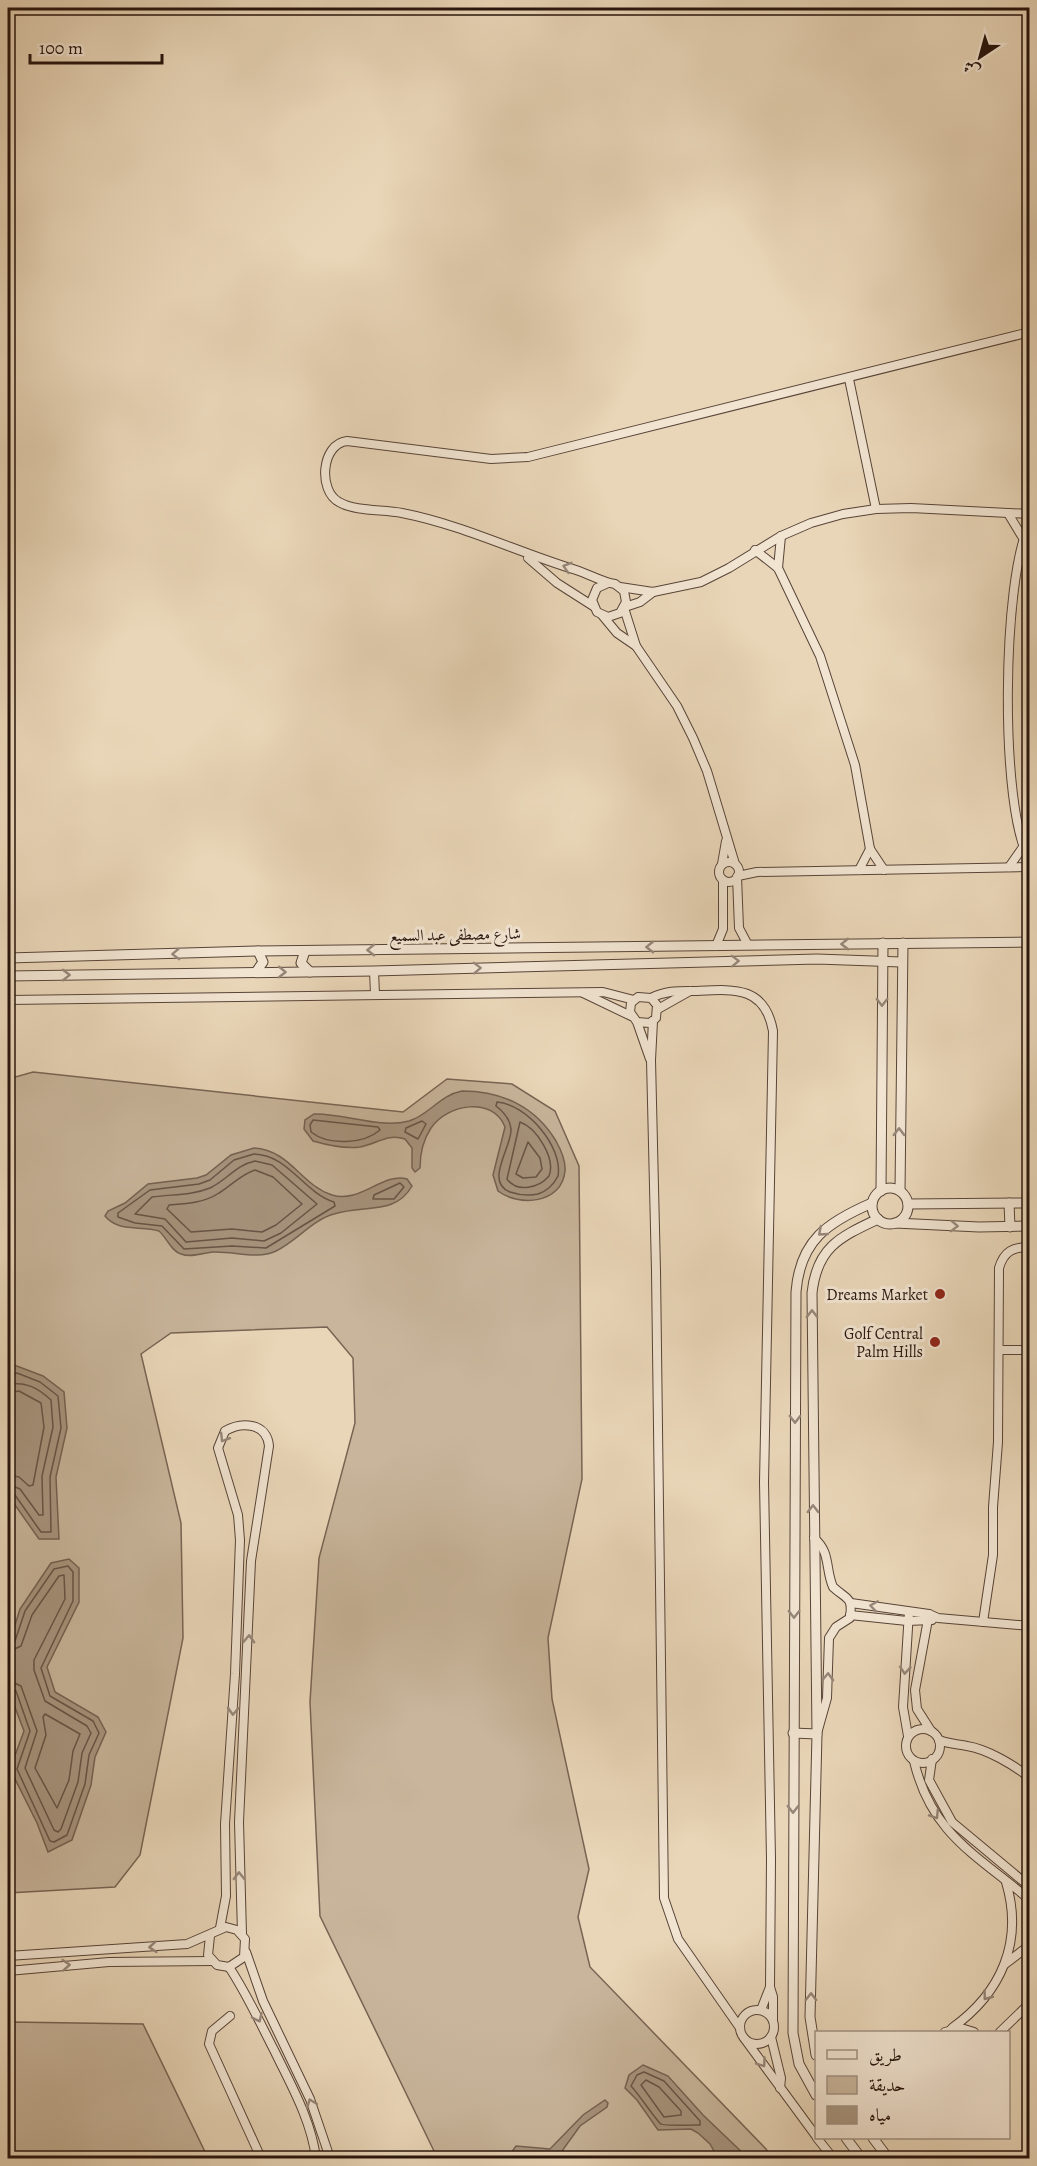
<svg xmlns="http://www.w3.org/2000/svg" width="1037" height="2166" viewBox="0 0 1037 2166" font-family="Alegreya,Amiri,serif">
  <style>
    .green { fill: #c8b59b; stroke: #786454; stroke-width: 1.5 }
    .water { fill: #a7947e; stroke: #746151; stroke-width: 1.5 }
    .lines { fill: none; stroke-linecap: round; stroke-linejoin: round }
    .shore { stroke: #675446; stroke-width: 1.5 }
    .minor-casing { stroke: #584438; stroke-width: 10 }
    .tertiary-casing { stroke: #584438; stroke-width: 11 }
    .minor { stroke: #f1e4d1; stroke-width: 8 }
    .tertiary { stroke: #f1e4d1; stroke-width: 9 }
    .oneway { stroke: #968679 }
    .poi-dot { fill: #8f2418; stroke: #f1e4d1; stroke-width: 2 }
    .labels { text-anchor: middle; stroke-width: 6; stroke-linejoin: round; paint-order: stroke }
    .street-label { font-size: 16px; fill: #27140d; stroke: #f1e4d1 }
    .poi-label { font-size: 16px; fill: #27140d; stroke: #f1e4d1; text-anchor: end }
  </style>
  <rect width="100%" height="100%" fill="#e9d6b8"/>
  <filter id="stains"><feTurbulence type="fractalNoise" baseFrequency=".00333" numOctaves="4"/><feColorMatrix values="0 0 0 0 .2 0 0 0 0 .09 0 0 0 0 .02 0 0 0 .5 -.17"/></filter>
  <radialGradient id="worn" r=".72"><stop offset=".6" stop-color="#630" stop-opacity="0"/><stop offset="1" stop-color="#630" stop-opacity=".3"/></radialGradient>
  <g class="green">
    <path d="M 33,1072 L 403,1112 L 447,1079 L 512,1084 L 555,1111 L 579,1166 L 582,1479 L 548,1638 L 552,1699 L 589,1869 L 578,1917 L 590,1967 L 766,2149 L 772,2158 L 433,2158 L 434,2151 L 320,1916 L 310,1702 L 319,1558 L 355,1423 L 353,1358 L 327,1327 L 171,1333 L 141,1354 L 181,1523 L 183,1638 L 140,1855 L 115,1887 L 8,1893 L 8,1079 Z"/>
    <path d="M 10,2022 L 143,2024 L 208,2158 L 8,2158 Z"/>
  </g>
  <g class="water">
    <path d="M 462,1091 C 501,1091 535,1106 556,1141 C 561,1150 566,1160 565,1171 C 562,1204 519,1207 498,1191 L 493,1175 L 505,1127 C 493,1096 447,1104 431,1128 C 423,1140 420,1153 420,1168 L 415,1172 L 412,1168 L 412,1148 L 405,1139 C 386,1133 378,1144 360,1147 C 346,1149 327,1145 313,1141 L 304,1129 L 305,1120 L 314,1114 C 344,1113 379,1129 409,1121 C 429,1115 440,1095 462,1091 Z"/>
    <path d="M 254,1148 C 290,1150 301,1185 332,1195 C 360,1204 383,1172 407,1179 L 412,1186 C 395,1216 364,1204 334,1214 C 312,1220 297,1241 276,1251 C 257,1260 234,1251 213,1252 C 203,1253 191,1258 181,1254 C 171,1251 167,1238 159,1231 C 142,1225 119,1233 105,1216 L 108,1211 L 125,1203 L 148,1184 L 197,1178 L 206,1175 L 231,1155 Z"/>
    <path d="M 14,1365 L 43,1376 L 64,1392 L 67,1428 L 56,1477 L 59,1539 L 39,1539 L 8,1495 L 8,1437 L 10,1425 L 8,1416 L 8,1373 Z"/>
    <path d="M 69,1559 L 79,1568 L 79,1602 L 47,1667 L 55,1692 L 98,1717 L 106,1732 L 95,1757 L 91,1785 L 72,1840 L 48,1852 L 37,1823 L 10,1769 L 24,1731 L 8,1689 L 8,1647 L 20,1609 L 51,1563 Z"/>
    <path d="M 643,2065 L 668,2076 L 703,2115 L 748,2158 L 718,2158 L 710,2144 L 698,2133 L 691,2129 L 658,2130 L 637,2100 L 625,2088 L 629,2075 Z"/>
    <path d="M 605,2100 L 608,2103 L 607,2107 L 580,2126 L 557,2158 L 507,2158 L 516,2146 L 550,2149 L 583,2115 Z"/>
  </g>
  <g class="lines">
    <g class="shore">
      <path d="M 497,1102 C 526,1104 563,1146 558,1176 C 554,1184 547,1191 538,1194 C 529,1196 519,1195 510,1192 C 484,1182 512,1147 511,1129 C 510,1119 504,1112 496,1106 Z"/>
      <path d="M 313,1120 L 378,1127 L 380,1130 C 364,1144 329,1146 311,1132 L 310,1125 Z"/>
      <path d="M 422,1121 L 426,1124 L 418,1139 L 405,1132 L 406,1128 Z"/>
      <path d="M 520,1122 C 537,1128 556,1159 549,1176 C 539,1188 517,1193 507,1179 Z"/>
      <path d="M 528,1142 L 540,1158 L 542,1169 L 536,1177 L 523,1178 L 516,1174 Z"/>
      <path d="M 254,1154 C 289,1155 303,1192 334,1202 L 335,1206 L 266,1248 L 232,1246 L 184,1249 L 162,1226 L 135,1223 L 118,1217 L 118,1213 L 150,1190 L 199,1184 L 210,1180 L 234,1160 Z"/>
      <path d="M 255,1161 L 272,1165 L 317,1204 L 281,1233 L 264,1241 L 232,1238 L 186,1242 L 165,1219 L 135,1214 L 152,1197 C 172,1194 190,1196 210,1188 C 227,1180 236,1165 255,1161 Z"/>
      <path d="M 255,1170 L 273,1177 L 302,1204 L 276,1225 L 262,1232 L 232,1229 L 191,1232 L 167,1209 L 169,1205 C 186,1204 204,1203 219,1193 C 232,1185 240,1175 255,1170 Z"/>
      <path d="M 400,1183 L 404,1187 L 394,1199 L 373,1199 L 374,1195 Z"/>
      <path d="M 8,1376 L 17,1373 L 40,1382 L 58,1396 L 61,1428 L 50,1477 L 51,1532 L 41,1532 L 15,1495 L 8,1492"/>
      <path d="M 8,1384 C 26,1382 37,1387 51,1400 L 53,1427 L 42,1476 L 43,1515 L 39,1515 L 20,1489 L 8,1484"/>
      <path d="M 8,1393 L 19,1391 L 41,1403 L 44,1427 L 33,1485 L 29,1486 L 19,1477 L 8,1475"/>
      <path d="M 8,1644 L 15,1641 L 25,1611 L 54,1569 L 68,1566 L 73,1572 L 73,1601 L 41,1668 L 50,1696 L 93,1721 L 99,1733 L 89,1755 L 85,1784 L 67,1835 L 54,1842 L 50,1841 L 17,1769 L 30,1731 L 16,1691 L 8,1687"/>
      <path d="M 8,1652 L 21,1646 L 32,1615 L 59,1576 L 64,1575 L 65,1599 L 34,1660 L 34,1670 L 45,1701 L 87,1726 L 91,1733 L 82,1753 L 78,1782 L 61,1829 L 58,1832 L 54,1830 L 25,1768 L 37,1731 L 21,1686 L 8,1680"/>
      <path d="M 45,1714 L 80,1734 L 73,1751 L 69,1780 L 57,1808 L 35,1768 L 46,1735 L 43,1717 Z"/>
      <path d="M 644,2072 L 664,2081 L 700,2121 L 700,2125 C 696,2125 664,2126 661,2124 C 658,2123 638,2093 631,2086 L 637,2075 Z"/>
      <path d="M 646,2080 L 659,2087 L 681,2111 L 681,2115 L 664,2117 L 641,2085 Z"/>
    </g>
    <defs>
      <g id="minor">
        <path d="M 849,379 L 876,509"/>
        <path d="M 1009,515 L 1023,538"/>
        <path d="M 1030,524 C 1002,573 999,813 1030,860"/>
        <path d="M 755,550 L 778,568 L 820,656 L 855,765 L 870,849 L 884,870"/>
        <path d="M 528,558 L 557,583 L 593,606"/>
        <path d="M 778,568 L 781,536"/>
        <path d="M 608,583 L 597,588 L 592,600 L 597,612 L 608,617 L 620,613 L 626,602 L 624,591 L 615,584 C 602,582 589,574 576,570 C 517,552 463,525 402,513 C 383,509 356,512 339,502 C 318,491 321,444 347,441 L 491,459 L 528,457 L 1030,332"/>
        <path d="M 620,587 L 653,592 L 701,582 L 729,568 L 781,536 L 811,523 L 843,514 L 876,509 L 911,508 L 1030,514"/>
        <path d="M 625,607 L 640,602 L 653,592"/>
        <path d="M 624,608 L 636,646 L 677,706 L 693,738 L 707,771 L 735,864"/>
        <path d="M 602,615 L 617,633 L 636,646"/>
        <circle cx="729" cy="872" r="10"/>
        <path d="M 722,864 L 726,841"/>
        <path d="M 1009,867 L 1023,847"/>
        <path d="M 859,870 L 870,849"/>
        <path d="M 738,876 L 757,872 L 1030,867"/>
        <path d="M 737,877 L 739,928 L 748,945"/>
        <path d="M 716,946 L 723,929 L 723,880"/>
        <path d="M 374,971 L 375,994"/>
        <path d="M 583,993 L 631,1016"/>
        <path d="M 651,998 C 667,990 680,991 697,991 C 734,989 765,986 773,1031 L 764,1482 L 771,1859 L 770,1987 L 773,1997 L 773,2019"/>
        <path d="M 8,1000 L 603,992 L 634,1000"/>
        <path d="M 658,1009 L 690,991"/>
        <path d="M 653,1021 L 651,1060 L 656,1271 L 664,1898 L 678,1939 L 740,2028"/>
        <path d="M 637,1022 L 650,1023 L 656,1018 L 657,1005 L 651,998 L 638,997 L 631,1003 L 630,1012 L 637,1022 L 650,1059"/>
        <path d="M 999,1350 L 1030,1350"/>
        <path d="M 814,1538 C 831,1552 825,1569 833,1587 C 847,1600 853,1596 850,1618 L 836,1627 L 829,1638 L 827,1698 L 818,1730"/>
        <path d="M 851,1603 L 929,1614 L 938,1618 L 1030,1626"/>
        <path d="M 929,1614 L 915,1690 L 917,1709 L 931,1731"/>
        <path d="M 850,1615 L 907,1621 L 932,1620"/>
        <path d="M 983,1622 L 993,1555 L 993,1507 L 998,1442 L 999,1268 C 1004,1251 1013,1247 1030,1247"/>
        <circle cx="923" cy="1746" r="17"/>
        <path d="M 908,1736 L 903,1707 L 909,1612"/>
        <path d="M 939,1740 C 949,1744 957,1744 967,1746 C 987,1749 1014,1765 1030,1778"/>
        <path d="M 932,1759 L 929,1780 L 952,1822 L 1030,1887"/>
        <path d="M 914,1761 C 931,1834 977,1855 1030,1900"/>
        <path d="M 220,1928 L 226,1896 L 225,1824 L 235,1674 L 240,1540 L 238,1515 L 218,1448 L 225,1431 C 242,1421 267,1423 269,1446 L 251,1561 L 239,1822 L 242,1934"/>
        <path d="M 246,1952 L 263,2001 L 310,2099 L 330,2158"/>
        <path d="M 8,1956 L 187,1944 L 226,1927 L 237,1930 L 245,1939 L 244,1957 L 229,1967 L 217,1965 L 208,1955 L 210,1936"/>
        <path d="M 1005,1964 L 1030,1945"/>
        <path d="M 229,1967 C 247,1994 260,2023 275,2052 C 292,2087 311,2120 316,2158"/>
        <path d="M 8,1971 L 109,1962 L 212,1961"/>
        <circle cx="757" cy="2027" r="17"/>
        <path d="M 761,2010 L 770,1987"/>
        <path d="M 230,2016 L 212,2031 L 209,2044 L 261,2158"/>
        <path d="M 952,2028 C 1001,1993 1024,1942 1006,1882"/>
        <path d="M 945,2032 L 961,2028 L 974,2032"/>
        <path d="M 1000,2032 L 1030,2003"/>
        <path d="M 771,2037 L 781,2078 L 780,2088"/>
        <path d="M 744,2038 L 816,2136"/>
        <path d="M 817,2138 L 833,2158"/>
      </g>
      <g id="tertiary">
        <path d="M 305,951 L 301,963 L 310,972"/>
        <path d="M 8,958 L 258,951 L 1030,942"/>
        <path d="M 256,972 L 263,962 L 258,951"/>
        <path d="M 8,976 L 374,971 L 817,959 L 901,962"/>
        <circle cx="890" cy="1206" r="18"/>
        <path d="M 881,1191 L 883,943"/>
        <path d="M 900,1191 L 903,943"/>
        <path d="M 1009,1203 L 1010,1227"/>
        <path d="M 908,1204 L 1030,1203"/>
        <path d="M 895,1223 L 979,1227 L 1030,1226"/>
        <path d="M 793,1733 L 817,1734"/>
        <path d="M 816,2055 L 810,2017 L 817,1734 L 812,1293 C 817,1247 840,1237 878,1219"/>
        <path d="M 816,2095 L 799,2064 L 793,2033 L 796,1292 C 800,1240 828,1222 872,1203"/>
        <path d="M 846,2138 L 861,2158"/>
        <path d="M 873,2138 L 888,2158"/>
      </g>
    </defs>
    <use href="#minor" class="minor-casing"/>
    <use href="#tertiary" class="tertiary-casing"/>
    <use href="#minor" class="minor"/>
    <use href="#tertiary" class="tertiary"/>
  </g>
  <defs><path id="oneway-chevron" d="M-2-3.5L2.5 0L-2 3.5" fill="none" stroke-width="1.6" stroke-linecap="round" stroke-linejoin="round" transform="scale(1.5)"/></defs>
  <g class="oneway">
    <use href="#oneway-chevron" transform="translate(567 567) rotate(-163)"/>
    <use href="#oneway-chevron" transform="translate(845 944) rotate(179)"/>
    <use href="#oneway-chevron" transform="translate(650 947) rotate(179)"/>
    <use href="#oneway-chevron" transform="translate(371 950) rotate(179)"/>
    <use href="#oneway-chevron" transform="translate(176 954) rotate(178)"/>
    <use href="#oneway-chevron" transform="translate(735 961) rotate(-2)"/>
    <use href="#oneway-chevron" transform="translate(477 968) rotate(-2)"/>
    <use href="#oneway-chevron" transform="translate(282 972) rotate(1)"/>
    <use href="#oneway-chevron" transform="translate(66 975) rotate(-1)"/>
    <use href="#oneway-chevron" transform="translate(882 1002) rotate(91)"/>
    <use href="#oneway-chevron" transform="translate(899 1132) rotate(-89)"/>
    <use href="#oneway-chevron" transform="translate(954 1226) rotate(2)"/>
    <use href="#oneway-chevron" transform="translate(822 1232) rotate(139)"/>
    <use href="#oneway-chevron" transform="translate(812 1314) rotate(-90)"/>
    <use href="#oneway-chevron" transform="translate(795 1419) rotate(90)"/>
    <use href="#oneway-chevron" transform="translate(224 1438) rotate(122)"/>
    <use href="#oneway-chevron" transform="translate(813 1509) rotate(-90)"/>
    <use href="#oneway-chevron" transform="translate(874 1606) rotate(-172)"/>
    <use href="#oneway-chevron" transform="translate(794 1614) rotate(90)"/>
    <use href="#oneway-chevron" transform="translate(249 1639) rotate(-88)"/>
    <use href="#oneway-chevron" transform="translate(905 1670) rotate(94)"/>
    <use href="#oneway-chevron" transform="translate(828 1677) rotate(-88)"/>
    <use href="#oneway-chevron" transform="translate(233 1711) rotate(93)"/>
    <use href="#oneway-chevron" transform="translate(793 1809) rotate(90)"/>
    <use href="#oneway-chevron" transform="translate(935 1815) rotate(57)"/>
    <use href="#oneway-chevron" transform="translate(239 1876) rotate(-91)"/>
    <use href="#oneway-chevron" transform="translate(153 1947) rotate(176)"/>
    <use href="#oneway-chevron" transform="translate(66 1965) rotate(-4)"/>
    <use href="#oneway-chevron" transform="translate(987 1996) rotate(127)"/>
    <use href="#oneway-chevron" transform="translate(811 1997) rotate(-89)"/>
    <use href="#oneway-chevron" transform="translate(258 2018) rotate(65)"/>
    <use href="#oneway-chevron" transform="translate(762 2063) rotate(55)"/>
    <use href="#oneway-chevron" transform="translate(311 2103) rotate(-111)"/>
  </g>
  <g class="poi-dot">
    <circle cx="940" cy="1294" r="6"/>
    <circle cx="935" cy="1342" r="6"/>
  </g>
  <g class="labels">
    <g class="street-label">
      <text transform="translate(455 934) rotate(-1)" y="6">شارع مصطفى عبد السميع</text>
    </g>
    <g class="poi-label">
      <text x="928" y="1300">Dreams Market</text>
      <text x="923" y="1339">Golf Central<tspan x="923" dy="18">Palm Hills</tspan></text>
    </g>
  </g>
  <rect width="1037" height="2166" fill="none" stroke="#e9d6b8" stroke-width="30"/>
  <rect x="9" y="9" width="1019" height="2148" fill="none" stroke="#27140d" stroke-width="3"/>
  <rect x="15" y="15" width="1007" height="2136" fill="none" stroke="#27140d" stroke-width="1.5"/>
  <rect x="815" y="2031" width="195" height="108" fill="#f1e4d1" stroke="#a09183" stroke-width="1.5"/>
  <rect x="827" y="2050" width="30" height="9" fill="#f1e4d1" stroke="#a09183" stroke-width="1.5"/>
  <text x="869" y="2061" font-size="18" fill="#27140d">طريق</text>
  <rect x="827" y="2076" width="30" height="18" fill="#c8b59b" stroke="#a09183" stroke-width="1.5"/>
  <text x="869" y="2091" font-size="18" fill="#27140d">حديقة</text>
  <rect x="827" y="2106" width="30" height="18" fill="#a7947e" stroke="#a09183" stroke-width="1.5"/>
  <text x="869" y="2121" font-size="18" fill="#27140d">مياه</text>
  <g transform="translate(980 57) rotate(216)" stroke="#f1e4d1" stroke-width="4.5" paint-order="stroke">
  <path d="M0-4.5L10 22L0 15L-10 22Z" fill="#27140d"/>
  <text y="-9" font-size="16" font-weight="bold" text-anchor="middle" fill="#27140d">ش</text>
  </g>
  <path d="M30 54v9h132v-9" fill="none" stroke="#27140d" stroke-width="3"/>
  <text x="39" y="54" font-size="18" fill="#27140d" stroke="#f1e4d1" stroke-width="4.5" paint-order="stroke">100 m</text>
  <rect width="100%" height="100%" filter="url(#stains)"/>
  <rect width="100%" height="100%" fill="url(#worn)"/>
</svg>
